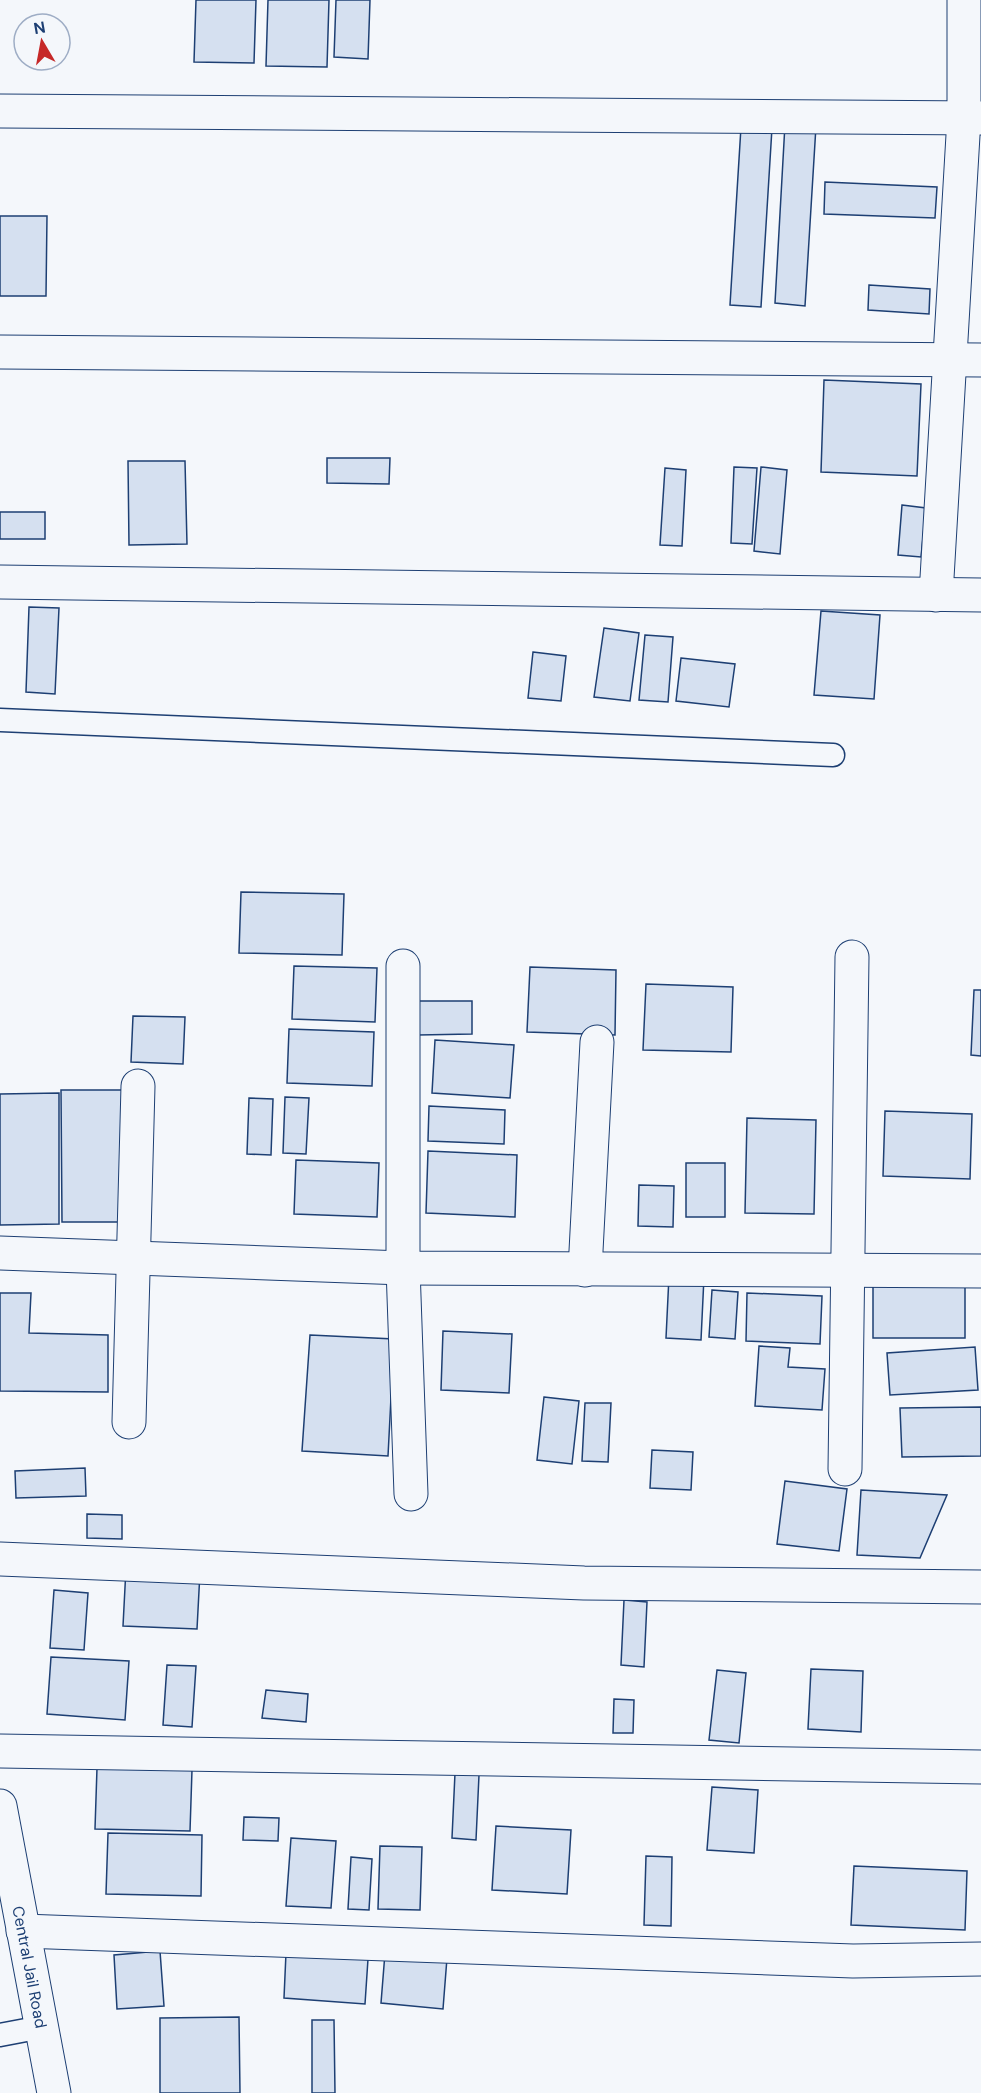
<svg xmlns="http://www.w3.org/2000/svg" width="981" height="2093" viewBox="0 0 981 2093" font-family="'DM Sans',sans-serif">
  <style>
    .building { fill: #d5e0f0; stroke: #1d3f73; stroke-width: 1.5 }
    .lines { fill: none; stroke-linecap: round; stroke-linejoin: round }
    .service-casing { stroke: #1d3f73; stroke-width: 25 }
    .minor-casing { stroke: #1d3f73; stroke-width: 35 }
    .secondary-casing { stroke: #1d3f73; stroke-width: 35 }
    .service { stroke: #f4f7fb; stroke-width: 22 }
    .minor { stroke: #f4f7fb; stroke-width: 33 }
    .secondary { stroke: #f4f7fb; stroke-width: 33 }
    .labels { text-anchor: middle; stroke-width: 4.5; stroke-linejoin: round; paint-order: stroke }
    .street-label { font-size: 16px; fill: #1d3f73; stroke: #f4f7fb }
  </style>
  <rect width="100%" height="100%" fill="#f4f7fb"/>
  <g class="building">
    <path d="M 196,0 L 256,0 L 254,63 L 194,62 Z"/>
    <path d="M 268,0 L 329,0 L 327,67 L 266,66 Z"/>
    <path d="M 336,0 L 370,0 L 368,59 L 334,57 Z"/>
    <path d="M 785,124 L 816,126 L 805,306 L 775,303 Z"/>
    <path d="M 741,127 L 772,128 L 761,307 L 730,305 Z"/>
    <path d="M 825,182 L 937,187 L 935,218 L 824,214 Z"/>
    <path d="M 0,216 L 47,216 L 46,296 L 0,296 Z"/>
    <path d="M 869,285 L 930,289 L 929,314 L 868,310 Z"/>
    <path d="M 824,380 L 921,384 L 917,476 L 821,472 Z"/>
    <path d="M 327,458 L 390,458 L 389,484 L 327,483 Z"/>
    <path d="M 128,461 L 185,461 L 187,544 L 129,545 Z"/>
    <path d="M 734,467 L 757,468 L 752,544 L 731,543 Z"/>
    <path d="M 761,467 L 787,470 L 780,554 L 754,551 Z"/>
    <path d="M 665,468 L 686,470 L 682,546 L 660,545 Z"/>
    <path d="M 902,505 L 926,508 L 921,557 L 898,555 Z"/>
    <rect x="0" y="512" width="45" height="27"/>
    <path d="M 29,607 L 59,608 L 55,694 L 26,692 Z"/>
    <path d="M 821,611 L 880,615 L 874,699 L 814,695 Z"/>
    <path d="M 604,628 L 639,633 L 630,701 L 594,697 Z"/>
    <path d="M 645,635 L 673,637 L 668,702 L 639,700 Z"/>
    <path d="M 533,652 L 566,656 L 561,701 L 528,698 Z"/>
    <path d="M 681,658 L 735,664 L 729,707 L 676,701 Z"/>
    <path d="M 241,892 L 344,894 L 342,955 L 239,953 Z"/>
    <path d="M 294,966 L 377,968 L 375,1022 L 292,1019 Z"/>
    <path d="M 530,967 L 616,970 L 615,1035 L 527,1032 Z"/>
    <path d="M 646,984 L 733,987 L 731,1052 L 643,1050 Z"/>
    <path d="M 974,990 L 981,990 L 981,1056 L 971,1055 Z"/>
    <path d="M 418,1001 L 472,1001 L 472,1034 L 418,1035 Z"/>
    <path d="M 133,1016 L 185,1017 L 183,1064 L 131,1062 Z"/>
    <path d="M 289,1029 L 374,1032 L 372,1086 L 287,1083 Z"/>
    <path d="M 435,1040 L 514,1045 L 510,1098 L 432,1093 Z"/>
    <path d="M 61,1090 L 127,1090 L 127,1222 L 62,1222 Z"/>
    <path d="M 59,1093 L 59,1224 L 0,1225 L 0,1094 Z"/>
    <path d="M 285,1097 L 309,1098 L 306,1154 L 283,1153 Z"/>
    <path d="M 249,1098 L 273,1099 L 271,1155 L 247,1154 Z"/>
    <path d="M 429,1106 L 505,1110 L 504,1144 L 428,1141 Z"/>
    <path d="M 885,1111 L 972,1114 L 970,1179 L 883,1176 Z"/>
    <path d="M 747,1118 L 816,1120 L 814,1214 L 745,1213 Z"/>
    <path d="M 428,1151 L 517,1155 L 515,1217 L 426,1213 Z"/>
    <path d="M 296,1160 L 379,1163 L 377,1217 L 294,1214 Z"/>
    <rect x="686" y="1163" width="39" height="54"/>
    <path d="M 639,1185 L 674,1186 L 673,1227 L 638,1226 Z"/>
    <path d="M 669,1276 L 704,1277 L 701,1340 L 666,1338 Z"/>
    <path d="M 965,1282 L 965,1338 L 873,1338 L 873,1283 Z"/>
    <path d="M 712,1290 L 738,1292 L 735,1339 L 709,1337 Z"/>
    <path d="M 0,1293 L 31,1293 L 29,1333 L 108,1335 L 108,1392 L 0,1391 Z"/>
    <path d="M 747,1293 L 822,1296 L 820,1344 L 746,1341 Z"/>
    <path d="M 443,1331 L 512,1334 L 509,1393 L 441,1390 Z"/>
    <path d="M 310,1335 L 394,1339 L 388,1456 L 302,1451 Z"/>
    <path d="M 759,1346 L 790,1348 L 788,1367 L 825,1369 L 822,1410 L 755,1406 Z"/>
    <path d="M 975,1347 L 978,1390 L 890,1395 L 887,1353 Z"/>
    <path d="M 544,1397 L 579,1401 L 572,1464 L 537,1460 Z"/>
    <path d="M 585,1403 L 611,1403 L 608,1462 L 582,1461 Z"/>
    <path d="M 981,1407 L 981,1456 L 902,1457 L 900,1408 Z"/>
    <path d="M 652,1450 L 693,1452 L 691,1490 L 650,1488 Z"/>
    <path d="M 85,1468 L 86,1496 L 16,1498 L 15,1471 Z"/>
    <path d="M 785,1481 L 847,1489 L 839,1551 L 777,1544 Z"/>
    <path d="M 861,1490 L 947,1495 L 920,1558 L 857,1555 Z"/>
    <path d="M 87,1514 L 122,1515 L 122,1539 L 87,1538 Z"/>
    <path d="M 126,1568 L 200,1572 L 197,1629 L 123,1626 Z"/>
    <path d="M 54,1590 L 88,1593 L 84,1650 L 50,1648 Z"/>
    <path d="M 624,1600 L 647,1602 L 644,1667 L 621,1665 Z"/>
    <path d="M 51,1657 L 129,1661 L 125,1720 L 47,1714 Z"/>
    <path d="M 167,1665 L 196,1666 L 192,1727 L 163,1725 Z"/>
    <path d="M 811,1669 L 863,1671 L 861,1732 L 808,1729 Z"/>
    <path d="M 717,1670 L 746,1673 L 739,1743 L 709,1740 Z"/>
    <path d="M 266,1690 L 308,1694 L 306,1722 L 262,1718 Z"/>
    <path d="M 614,1699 L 634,1700 L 633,1733 L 613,1733 Z"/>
    <path d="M 97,1768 L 192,1770 L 190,1831 L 95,1829 Z"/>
    <path d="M 455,1773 L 479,1775 L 476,1840 L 452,1838 Z"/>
    <path d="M 712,1787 L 758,1790 L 754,1853 L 707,1850 Z"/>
    <path d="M 244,1817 L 279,1818 L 278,1841 L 243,1840 Z"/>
    <path d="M 496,1826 L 571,1830 L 567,1894 L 492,1890 Z"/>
    <path d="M 108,1833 L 202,1835 L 201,1896 L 106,1894 Z"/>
    <path d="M 291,1838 L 336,1841 L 331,1908 L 286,1906 Z"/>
    <path d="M 380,1846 L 422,1847 L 420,1910 L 378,1909 Z"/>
    <path d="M 646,1856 L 672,1857 L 671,1926 L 644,1925 Z"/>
    <path d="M 351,1857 L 372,1859 L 369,1910 L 348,1909 Z"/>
    <path d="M 854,1866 L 967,1871 L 965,1930 L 851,1925 Z"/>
    <path d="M 160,1951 L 164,2006 L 117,2009 L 114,1955 Z"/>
    <path d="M 286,1953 L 368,1959 L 365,2004 L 284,1998 Z"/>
    <path d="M 385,1953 L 447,1958 L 443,2009 L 381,2003 Z"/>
    <path d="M 239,2017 L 240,2093 L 160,2093 L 160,2018 Z"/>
    <path d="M 312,2020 L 334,2020 L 335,2093 L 312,2093 Z"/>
  </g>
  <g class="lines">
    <defs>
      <g id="service">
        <path d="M 0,720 L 833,755"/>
        <path d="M 0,2035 L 42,2027"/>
      </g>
      <g id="minor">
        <path d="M 0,111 L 981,118"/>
        <path d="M 0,352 L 981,360"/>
        <path d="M 0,582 L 981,595"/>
        <path d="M 936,595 L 964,118 L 964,0"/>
        <path d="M 403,966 L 403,1268 L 411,1494"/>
        <path d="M 0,1253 L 403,1268 L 981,1271"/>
        <path d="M 585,1270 L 597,1042"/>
        <path d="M 129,1422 L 138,1086"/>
        <path d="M 845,1469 L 852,957"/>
        <path d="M 0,1559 L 584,1583 L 981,1587"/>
        <path d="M 0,1751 L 981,1767"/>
        <path d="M 23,1931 L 853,1961 L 981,1959"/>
      </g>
      <path id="secondary" d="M 0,1806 L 54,2093"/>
    </defs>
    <use href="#service" class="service-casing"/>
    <use href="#minor" class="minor-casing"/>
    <use href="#secondary" class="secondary-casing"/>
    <use href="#service" class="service"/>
    <use href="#minor" class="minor"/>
    <use href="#secondary" class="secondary"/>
  </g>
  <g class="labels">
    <g class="street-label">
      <text transform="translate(30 1967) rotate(79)" y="6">Central Jail Road</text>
    </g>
  </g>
  <g transform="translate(42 42) rotate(350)"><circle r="28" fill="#f4f7fb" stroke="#9eadc5" stroke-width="1.5"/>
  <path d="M0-4.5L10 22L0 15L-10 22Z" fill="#c62828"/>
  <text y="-9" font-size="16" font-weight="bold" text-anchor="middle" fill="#1d3f73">N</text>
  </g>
</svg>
